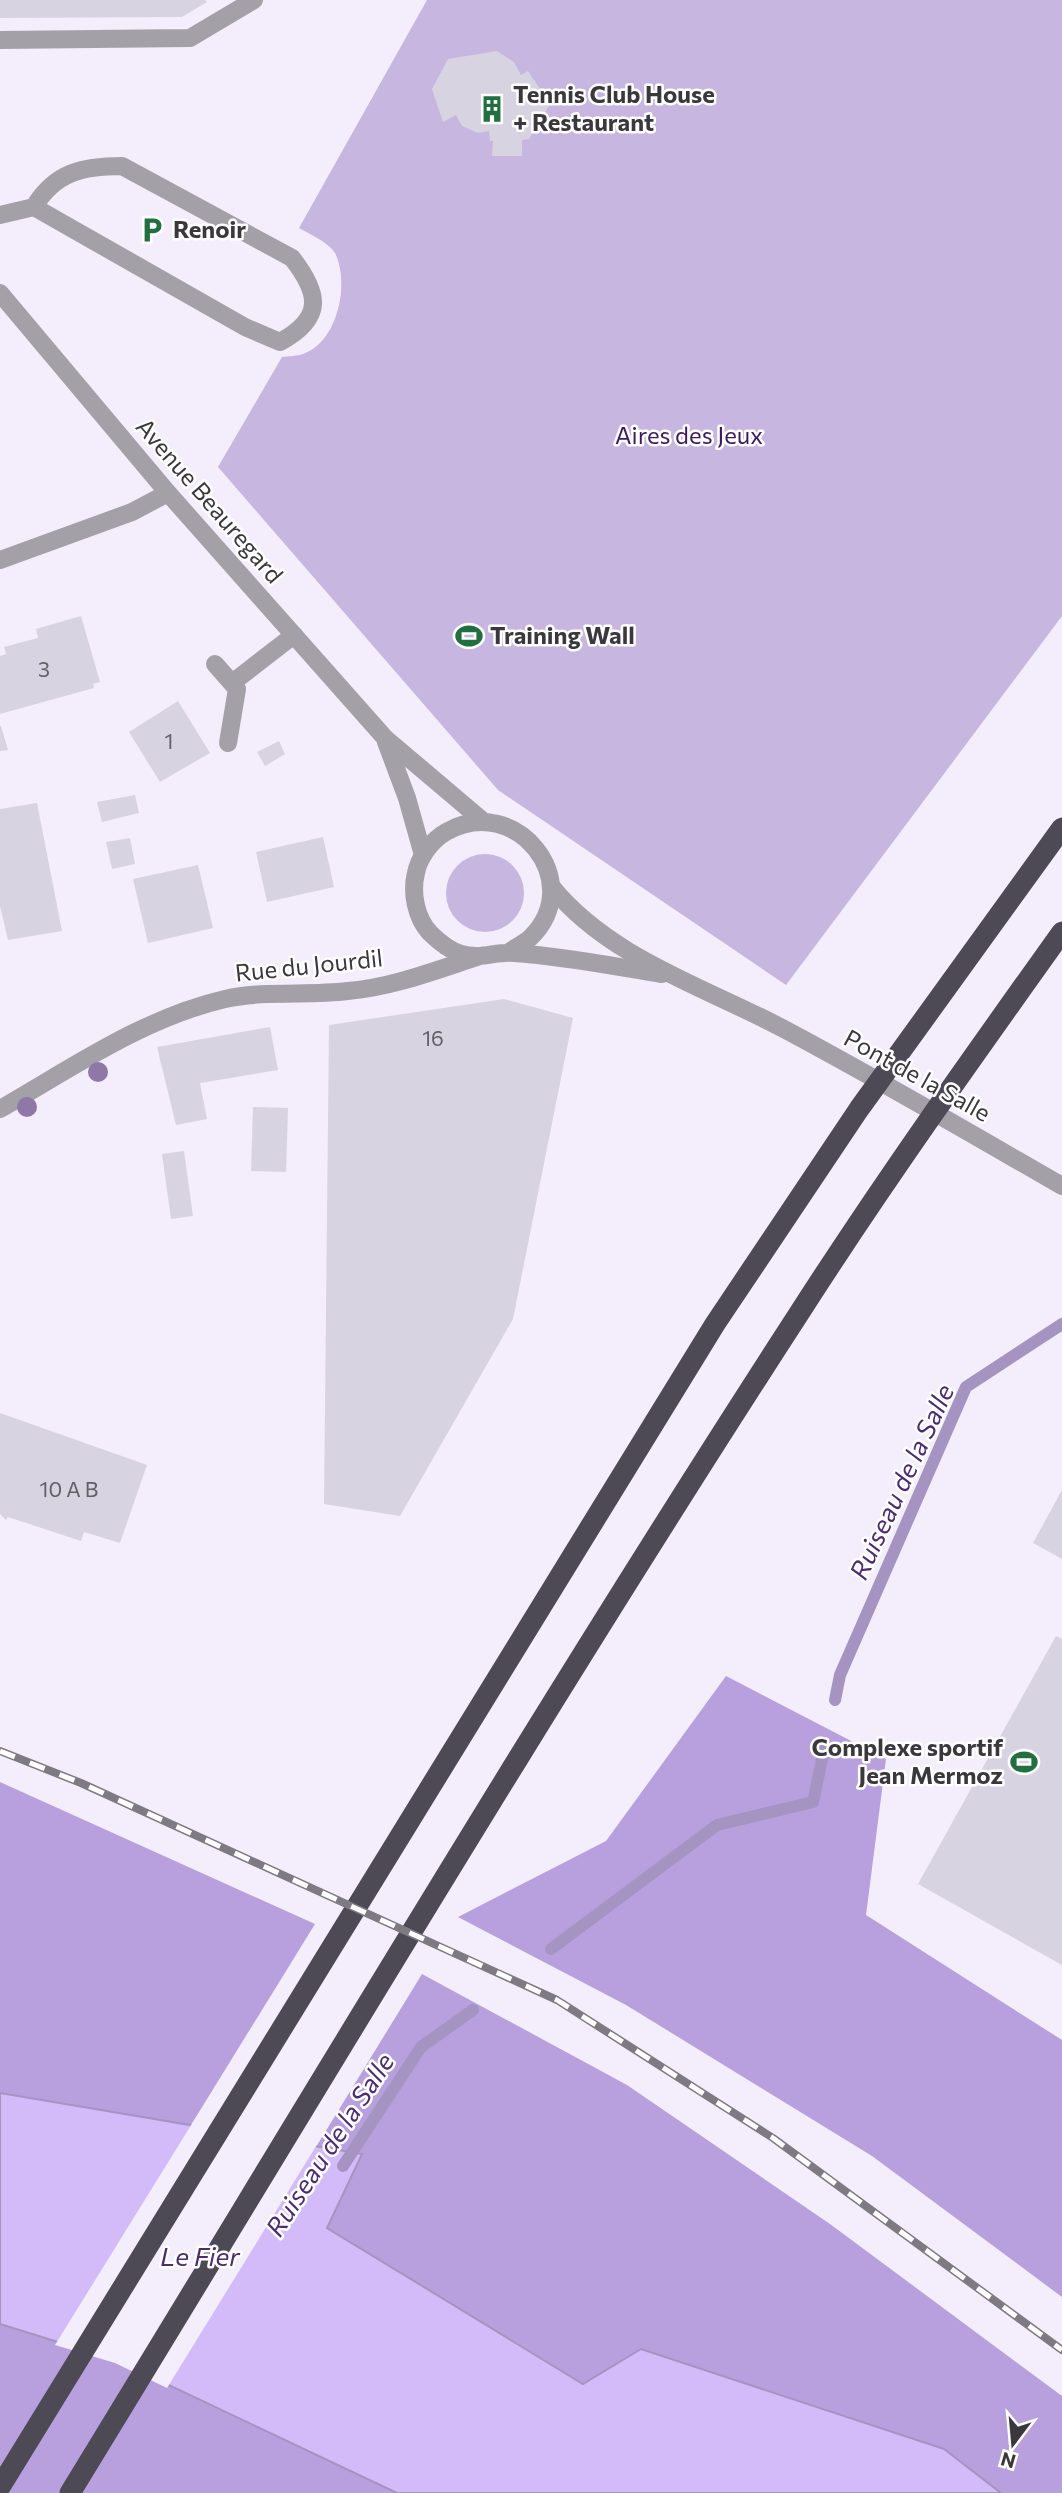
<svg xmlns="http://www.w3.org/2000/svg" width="1062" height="2493" viewBox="0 0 1062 2493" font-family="Commissioner,sans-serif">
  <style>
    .green { fill: #c6b6e0 }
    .forest { fill: #b8a0de }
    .water { fill: #d3bbfa; stroke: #a594c1; stroke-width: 2 }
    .pier { fill: #f3edfc }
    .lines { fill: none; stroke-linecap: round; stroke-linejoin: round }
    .stream { stroke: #a594c1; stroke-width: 12 }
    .building { fill: #d8d3e1 }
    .service { stroke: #a3a1a7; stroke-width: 18 }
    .minor { stroke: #a3a1a7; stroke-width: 18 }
    .tertiary { stroke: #a3a1a7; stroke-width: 18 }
    .motorway { stroke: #4d4955; stroke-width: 21 }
    .rail-casing { stroke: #7e7a83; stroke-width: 8 }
    .rail { stroke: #fff; stroke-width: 5; stroke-dasharray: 16; stroke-linecap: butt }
    .tree { fill: #8f78a7 }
    .labels { text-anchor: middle; stroke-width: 5; stroke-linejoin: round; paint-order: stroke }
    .number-label { font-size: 21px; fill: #625f66 }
    .poi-label { font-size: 24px; font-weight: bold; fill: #3a383d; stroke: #fff; text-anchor: start }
    .park-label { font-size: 24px; fill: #3d1961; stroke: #fff }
    .street-label { font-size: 24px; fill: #3a383d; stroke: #fff }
    .water-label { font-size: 26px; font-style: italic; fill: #4d2b74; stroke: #fff }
  </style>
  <rect width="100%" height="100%" fill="#f3edfc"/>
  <g class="green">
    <path d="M 427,0 L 1062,0 L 1062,616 L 786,985 L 498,790 L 218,467 L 282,357 C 288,356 297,356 303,354 C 338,342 350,283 335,253 C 329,243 310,234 299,228 Z"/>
    <circle cx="485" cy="893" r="39"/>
  </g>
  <g class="forest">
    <path d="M 726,1676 L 886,1759 L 866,1915 L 1062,2040 L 1062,2297 L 872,2156 L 626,2005 L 458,1917 L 606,1841 Z"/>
    <path d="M 0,1782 L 315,1924 L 191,2125 L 0,2093 Z"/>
    <path d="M 422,1974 L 627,2085 L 830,2224 L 1062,2396 L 1062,2493 L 1001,2493 L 944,2449 L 584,2384 L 327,2228 L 361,2154 L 316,2147 Z"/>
    <path d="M 0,2324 L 116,2360 L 397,2493 L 10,2493 L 0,2490 Z"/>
  </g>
  <path class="water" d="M 0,2093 L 362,2154 L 327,2228 L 583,2384 L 641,2349 L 944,2449 L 1001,2493 L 397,2493 L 116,2360 L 0,2324 Z"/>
  <path class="pier" d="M 193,2122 L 318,2143 L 167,2388 L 115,2363 L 55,2345 Z"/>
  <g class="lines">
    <g class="stream">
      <path d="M 835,1700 L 840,1675 L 966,1387 L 1062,1324"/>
      <path d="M 551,1949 L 717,1825 L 813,1802 L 825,1746"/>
      <path d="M 343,2166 L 421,2047 L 473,2010"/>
    </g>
  </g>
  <g class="building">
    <path d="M 0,0 L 205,0 L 207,2 L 182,17 L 0,18 Z"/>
    <path d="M 497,51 L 514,62 L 521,75 L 528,71 L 550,104 L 529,139 L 522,140 L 522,156 L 492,156 L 493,141 L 490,141 L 489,131 L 478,133 L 462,126 L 456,115 L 443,122 L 432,89 L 448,59 Z"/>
    <path d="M 81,616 L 100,682 L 93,684 L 94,688 L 0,714 L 0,656 L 6,654 L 4,647 L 38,638 L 36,629 Z"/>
    <path d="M 178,701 L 210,753 L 160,782 L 129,732 Z"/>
    <path d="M 0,726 L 1,726 L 8,750 L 0,751 Z"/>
    <path d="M 279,741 L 285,754 L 265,766 L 257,752 Z"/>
    <path d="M 135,795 L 139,813 L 102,822 L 97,802 Z"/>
    <path d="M 37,803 L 62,931 L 8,940 L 0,906 L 0,809 Z"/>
    <path d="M 323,837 L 334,887 L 267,902 L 256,852 Z"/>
    <path d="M 130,838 L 135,864 L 112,869 L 106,842 Z"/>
    <path d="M 198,865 L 213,928 L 148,943 L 133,879 Z"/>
    <path d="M 504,999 L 573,1018 L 513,1319 L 400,1516 L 324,1504 L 329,1025 Z"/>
    <path d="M 270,1027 L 278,1070 L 200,1083 L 207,1119 L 176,1125 L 157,1047 Z"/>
    <path d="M 253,1107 L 288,1108 L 286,1172 L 251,1171 Z"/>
    <path d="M 184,1151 L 193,1216 L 171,1219 L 162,1154 Z"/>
    <path d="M 0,1413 L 147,1465 L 120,1543 L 84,1532 L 81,1541 L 8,1517 L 6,1520 L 0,1514 Z"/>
    <path d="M 1062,1490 L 1062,1559 L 1033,1543 Z"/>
    <path d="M 1056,1636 L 1062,1639 L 1062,1965 L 918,1884 Z"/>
  </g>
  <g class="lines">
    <g class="service">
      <path d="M 0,40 L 190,38 L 254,0"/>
      <path d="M 0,215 L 34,207 L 245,327 L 280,342 C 324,318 320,294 292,258 L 122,166 C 83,166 55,172 34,207"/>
      <path d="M 215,664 L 237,689 L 228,743"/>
      <path d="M 232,683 L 294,635"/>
    </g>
    <g class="minor">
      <path d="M 0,560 L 132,512 L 168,493"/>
      <path d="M 0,1109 C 72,1068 143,1018 225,999 C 266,990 307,996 348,991 C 392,987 434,971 477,957"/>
    </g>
    <g class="tertiary">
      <path d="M 0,293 L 168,493 L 385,738 L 483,821"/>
      <path d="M 386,742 L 407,798 L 423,855"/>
      <path d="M 551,886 C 609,958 705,987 784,1029 C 878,1079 970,1133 1062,1186"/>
      <path d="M 509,952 C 516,947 525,943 531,937 C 587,882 516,792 446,832 C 432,840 419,857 416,873 C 411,893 416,918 430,933 C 439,942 449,950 461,954 C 482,960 495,951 514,953 C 563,956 612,966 662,974"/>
    </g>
    <g class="motorway">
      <path d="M 0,2487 L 715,1324 L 859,1109 L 1062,828"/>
      <path d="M 70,2493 C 311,2099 547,1702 798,1315 C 882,1184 972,1058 1062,932"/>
    </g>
    <defs>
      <path id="rail" d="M 0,1751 L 81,1783 L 557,2000 L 773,2138 L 1062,2350"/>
    </defs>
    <use href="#rail" class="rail-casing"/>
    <use href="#rail" class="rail"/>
  </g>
  <g class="tree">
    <circle cx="98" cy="1072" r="10"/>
    <circle cx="27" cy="1107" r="10"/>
  </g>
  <defs>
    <symbol id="building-bare" viewBox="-9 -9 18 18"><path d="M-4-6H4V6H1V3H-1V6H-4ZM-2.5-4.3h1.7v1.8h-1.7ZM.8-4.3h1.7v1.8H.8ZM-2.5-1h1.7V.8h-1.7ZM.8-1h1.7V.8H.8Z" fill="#216f3f" stroke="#fff" stroke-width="2.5" paint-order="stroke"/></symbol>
    <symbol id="parking-bare" viewBox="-9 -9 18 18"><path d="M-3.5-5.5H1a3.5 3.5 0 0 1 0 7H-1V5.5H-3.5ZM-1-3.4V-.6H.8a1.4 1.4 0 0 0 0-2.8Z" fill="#216f3f" stroke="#fff" stroke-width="2.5" paint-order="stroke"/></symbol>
    <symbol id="stadium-bare" viewBox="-9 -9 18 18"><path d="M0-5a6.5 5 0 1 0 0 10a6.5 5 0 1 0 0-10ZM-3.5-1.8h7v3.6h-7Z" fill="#216f3f" stroke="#fff" stroke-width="2.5" paint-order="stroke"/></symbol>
  </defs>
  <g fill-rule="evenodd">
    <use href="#building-bare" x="473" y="90" width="38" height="38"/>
    <use href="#parking-bare" x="133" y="211" width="38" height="38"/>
    <use href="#stadium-bare" x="450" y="617" width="38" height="38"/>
    <use href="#stadium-bare" x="1005" y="1743" width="38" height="38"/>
  </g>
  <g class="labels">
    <g class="number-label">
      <text x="44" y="677">3</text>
      <text x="169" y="749">1</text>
      <text x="433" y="1046">16</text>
      <text x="69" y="1497">10 A B</text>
    </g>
    <g class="poi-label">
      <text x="513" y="103">Tennis Club House<tspan x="513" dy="28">+ Restaurant</tspan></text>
      <text x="173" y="238">Renoir</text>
      <text x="490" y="644">Training Wall</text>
      <text x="1003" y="1756" text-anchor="end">Complexe sportif<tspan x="1003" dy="28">Jean Mermoz</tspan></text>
    </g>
    <g class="park-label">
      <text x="689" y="444">Aires des Jeux</text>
    </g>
    <g class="street-label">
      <text transform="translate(209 501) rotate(49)" y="8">Avenue Beauregard</text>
      <text transform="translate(309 966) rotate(-6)" y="8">Rue du Jourdil</text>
      <text transform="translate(917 1076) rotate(29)" y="8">Pont de la Salle</text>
    </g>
    <g class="water-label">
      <text transform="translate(902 1482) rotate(-65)" y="9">Ruiseau de la Salle</text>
      <text transform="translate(330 2145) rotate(-57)" y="9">Ruiseau de la Salle</text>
      <text x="200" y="2266">Le Fier</text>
    </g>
  </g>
  <g transform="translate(1013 2444) rotate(196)" stroke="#ffffff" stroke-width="5" paint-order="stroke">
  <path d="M0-5L12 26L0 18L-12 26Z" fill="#3a383d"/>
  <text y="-10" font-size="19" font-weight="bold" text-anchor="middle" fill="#3a383d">N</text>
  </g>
</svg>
